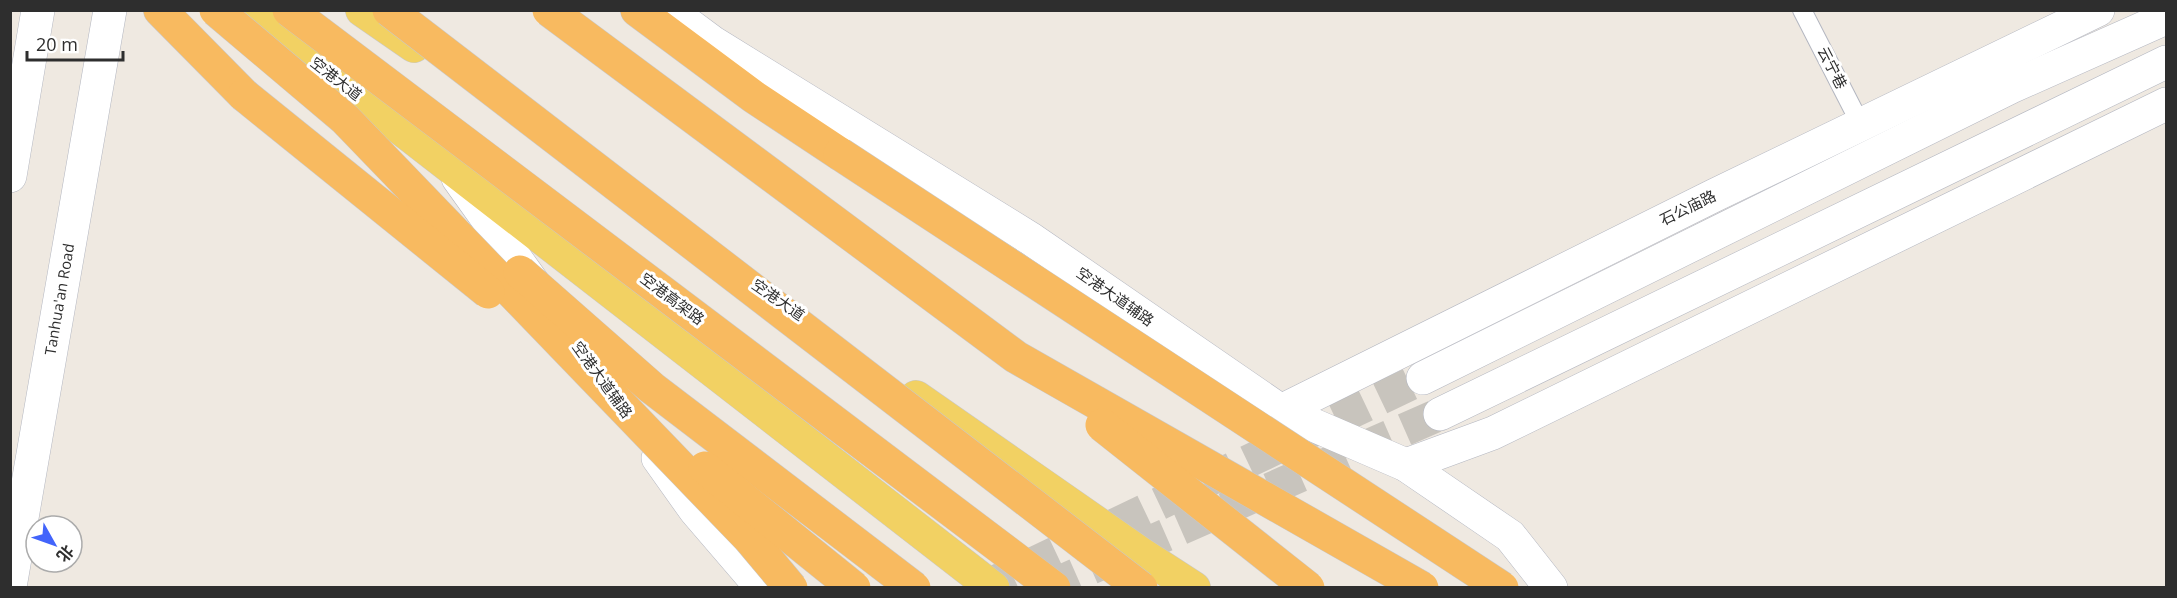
<svg xmlns="http://www.w3.org/2000/svg" width="2177" height="598" viewBox="0 0 2177 598" font-family="'Open Sans','Noto Sans SC',sans-serif">
  <style>
    .lines { fill: none; stroke-linecap: round; stroke-linejoin: round }
    .secondary-tunnel { stroke: #c8c4bd; stroke-width: 33; stroke-dasharray: 33 16; stroke-linecap: butt }
    .service-casing { stroke: #b4b7c1; stroke-width: 20 }
    .minor-casing { stroke: #b4b7c1; stroke-width: 34 }
    .tertiary-casing { stroke: #b4b7c1; stroke-width: 34 }
    .secondary-casing { stroke: #b4b7c1; stroke-width: 34 }
    .primary-casing { stroke: #c9c9c9; stroke-width: 34 }
    .trunk-casing { stroke: #c9c9c9; stroke-width: 34 }
    .service { stroke: #fff; stroke-width: 18 }
    .minor { stroke: #fff; stroke-width: 33 }
    .tertiary { stroke: #fff; stroke-width: 33 }
    .secondary { stroke: #fff; stroke-width: 33 }
    .primary { stroke: #f2d163; stroke-width: 33 }
    .trunk { stroke: #f8ba60; stroke-width: 33 }
    .trunk-bridge-casing { stroke: #c9c9c9; stroke-width: 34; stroke-linecap: butt }
    .trunk-bridge { stroke: #f8ba60; stroke-width: 33 }
    .labels { text-anchor: middle; stroke-width: 6; stroke-linejoin: round; paint-order: stroke }
    .street-label { font-size: 15px; fill: #2e2e2e; stroke: #fff }
  </style>
  <rect width="100%" height="100%" fill="#efe9e1"/>
  <g class="lines">
    <g class="secondary-tunnel">
      <path d="M 982,588 L 1423,378"/>
      <path d="M 1046,588 L 1440,414"/>
    </g>
    <defs>
      <path id="service" d="M 1802,10 L 1861,125"/>
      <g id="minor">
        <path d="M 669,10 L 712,42 L 1031,239 L 1281,411 L 1406,465 L 1510,536 L 1551,588"/>
        <path d="M 458,178 L 541,294"/>
        <path d="M 658,458 L 695,510 L 762,588"/>
      </g>
      <g id="tertiary">
        <path d="M 1281,411 L 1715,195 L 2098,10"/>
        <path d="M 1406,465 L 1493,433 L 2166,104"/>
      </g>
      <g id="secondary">
        <path d="M 10,176 L 38,10"/>
        <path d="M 1423,378 L 2011,87 L 2166,18"/>
        <path d="M 1440,414 L 2166,62"/>
        <path id="s1" d="M 10,587 L 110,10"/>
      </g>
      <g id="primary">
        <path d="M 248,10 L 993,588"/>
        <path d="M 362,10 L 414,46"/>
        <path d="M 916,397 L 1140,553 L 1194,588"/>
      </g>
      <g id="trunk">
        <path d="M 160,10 L 244,95"/>
        <path d="M 637,10 L 754,97 L 840,154"/>
      </g>
    </defs>
    <use href="#service" class="service-casing"/>
    <use href="#minor" class="minor-casing"/>
    <use href="#tertiary" class="tertiary-casing"/>
    <use href="#secondary" class="secondary-casing"/>
    <use href="#primary" class="primary-casing"/>
    <use href="#trunk" class="trunk-casing"/>
    <use href="#service" class="service"/>
    <use href="#minor" class="minor"/>
    <use href="#tertiary" class="tertiary"/>
    <use href="#secondary" class="secondary"/>
    <use href="#primary" class="primary"/>
    <use href="#trunk" class="trunk"/>
    <defs>
      <g id="trunk-bridge">
        <path d="M 216,10 L 345,119 L 749,538 L 791,588"/>
        <path d="M 289,10 L 1054,588"/>
        <path d="M 389,10 L 1141,588"/>
        <path d="M 549,10 L 1016,357 L 1422,588"/>
        <path d="M 244,95 L 488,292"/>
        <path d="M 840,154 L 1502,588"/>
        <path d="M 520,272 L 652,388 L 914,588"/>
        <path d="M 1102,425 L 1308,588"/>
        <path d="M 705,468 L 854,588"/>
      </g>
    </defs>
    <use href="#trunk-bridge" class="trunk-bridge-casing"/>
    <use href="#trunk-bridge" class="trunk-bridge"/>
  </g>
  <g class="labels">
    <g class="street-label">
      <text transform="translate(1832 68) rotate(63)" y="5">云宁巷</text>
      <text transform="translate(336 79) rotate(38)" y="5">空港大道</text>
      <text transform="translate(1688 208) rotate(-26)" y="5">石公庙路</text>
      <text transform="translate(1115 297) rotate(35)" y="5">空港大道辅路</text>
      <text dy="5" stroke="none"><textPath href="#s1" startOffset="292">Tanhua'an Road</textPath></text>
      <text transform="translate(672 299) rotate(37)" y="5">空港高架路</text>
      <text transform="translate(778 300) rotate(35)" y="5">空港大道</text>
      <text transform="translate(602 380) rotate(54)" y="5">空港大道辅路</text>
    </g>
  </g>
  <rect width="2177" height="598" fill="none" stroke="#2e2e2e" stroke-width="24"/>
  <g transform="translate(54 544) rotate(130)"><circle r="28" fill="#ffffff" stroke="#ababab" stroke-width="1.5"/>
  <path d="M0-4.5L10 22L0 15L-10 22Z" fill="#4264fb"/>
  <text y="-9" font-size="16" font-weight="bold" text-anchor="middle" fill="#2e2e2e">北</text>
  </g>
  <path d="M27 51v9h96v-9" fill="none" stroke="#2e2e2e" stroke-width="3"/>
  <text x="36" y="51" font-size="18" fill="#2e2e2e" stroke="#ffffff" stroke-width="4.5" paint-order="stroke">20 m</text>
</svg>
